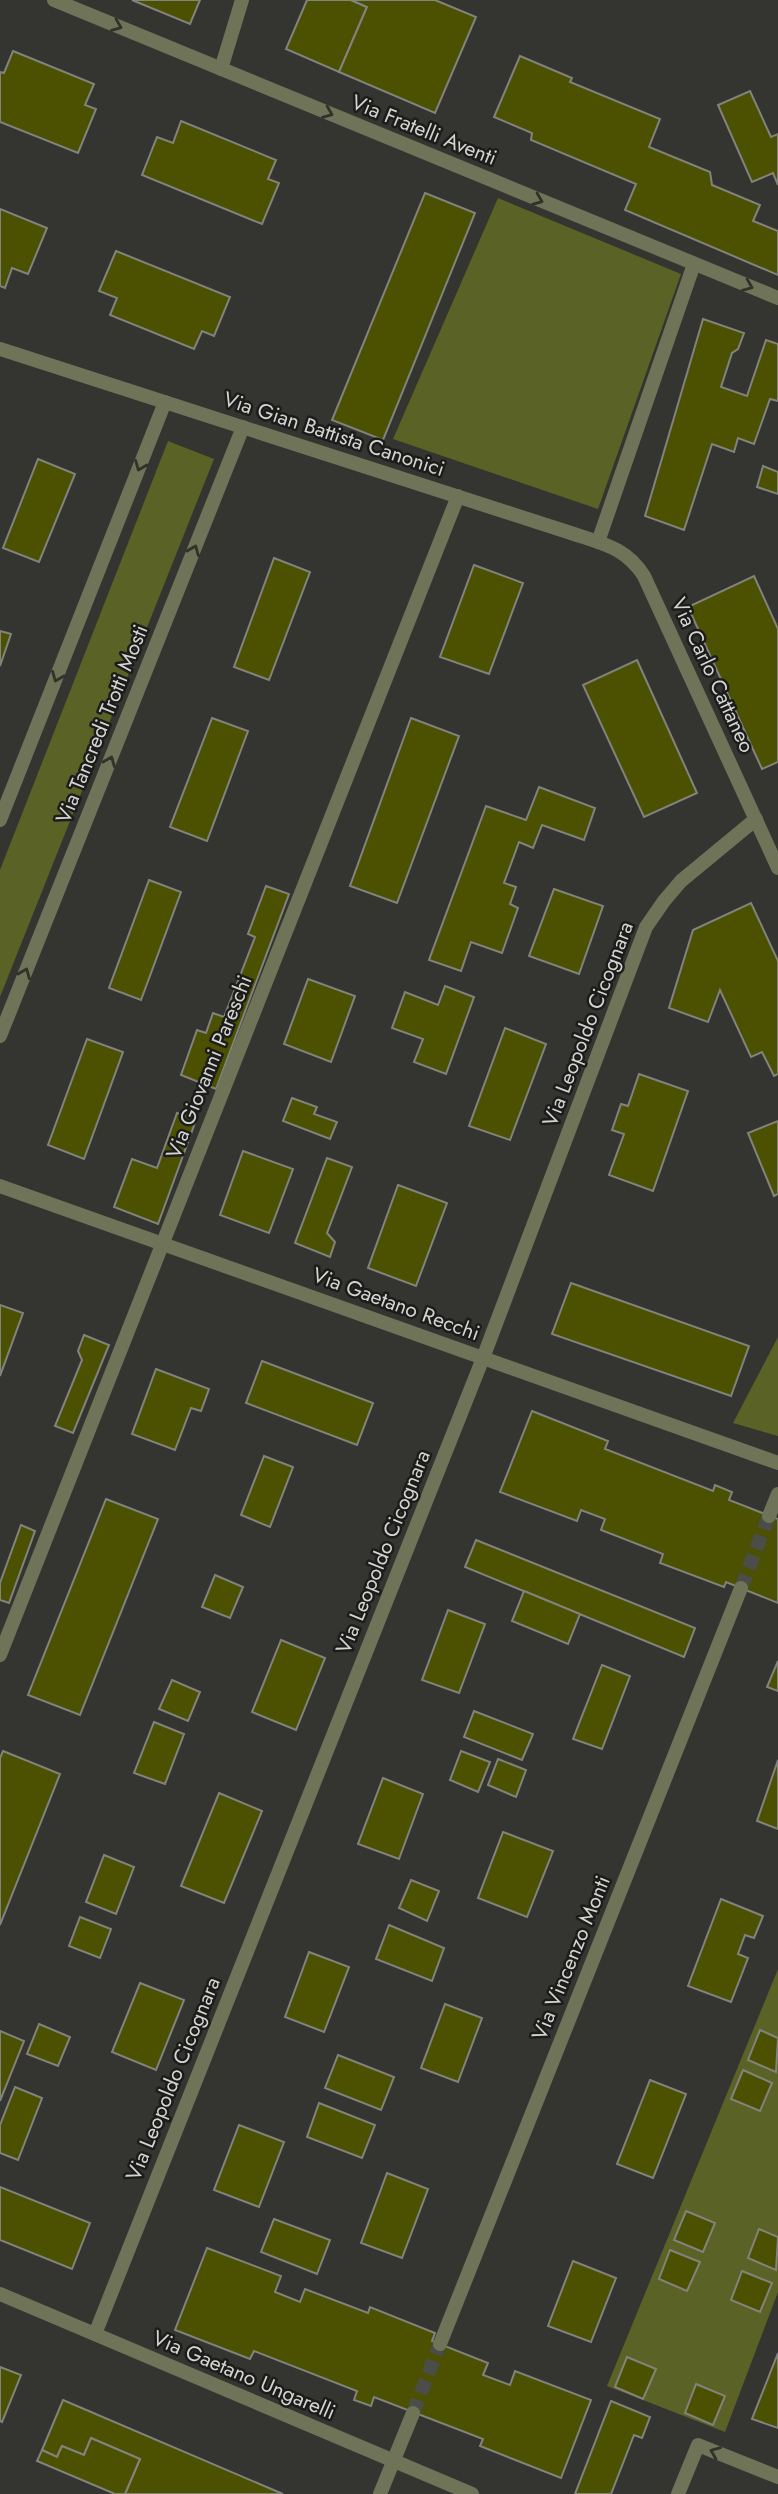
<svg xmlns="http://www.w3.org/2000/svg" width="778" height="2494" viewBox="0 0 778 2494" font-family="Jost,sans-serif">
  <style>
    .green { fill: #5b6225 }
    .building { fill: #4b5100; stroke: #82837e; stroke-width: 2 }
    .lines { fill: none; stroke-linecap: round; stroke-linejoin: round }
    .minor-tunnel { stroke: #4c4c48; stroke-width: 14; stroke-dasharray: 14 7; stroke-linecap: butt }
    .service { stroke: #6f7357; stroke-width: 14 }
    .minor { stroke: #6f7357; stroke-width: 14 }
    .oneway { stroke: #313229 }
    .labels { text-anchor: middle; stroke-width: 5; stroke-linejoin: round; paint-order: stroke }
    .street-label { font-size: 21px; fill: #d4d5d2; stroke: #1c1c1a }
  </style>
  <rect width="100%" height="100%" fill="#343430"/>
  <g class="green">
    <path d="M 498,198 L 681,274 L 598,509 L 393,439 Z"/>
    <path d="M 168,441 L 214,459 L 0,997 L 0,870 Z"/>
    <path d="M 778,1337 L 778,1436 L 733,1423 Z"/>
    <path d="M 778,1969 L 778,2292 L 725,2432 L 607,2386 Z"/>
  </g>
  <g class="building">
    <path d="M 132,0 L 200,0 L 190,24 Z"/>
    <path d="M 307,0 L 351,0 L 367,7 L 339,72 L 286,49 Z"/>
    <path d="M 351,0 L 435,0 L 476,17 L 435,113 L 339,72 L 367,7 Z"/>
    <path d="M 13,51 L 94,84 L 85,105 L 96,109 L 78,153 L 0,122 L 0,72 L 4,73 Z"/>
    <path d="M 520,56 L 572,78 L 570,82 L 660,119 L 649,147 L 710,172 L 712,185 L 760,205 L 753,221 L 778,231 L 778,275 L 625,210 L 636,184 L 531,140 L 532,133 L 494,117 Z"/>
    <path d="M 750,91 L 771,137 L 778,134 L 778,185 L 773,173 L 752,182 L 718,105 Z"/>
    <path d="M 181,121 L 276,160 L 268,179 L 279,183 L 262,224 L 142,175 L 157,137 L 173,143 Z"/>
    <path d="M 425,193 L 475,213 L 383,440 L 332,420 Z"/>
    <path d="M 0,209 L 47,228 L 28,274 L 12,268 L 5,288 L 0,286 Z"/>
    <path d="M 116,251 L 230,297 L 214,336 L 202,331 L 194,349 L 110,315 L 117,298 L 99,291 Z"/>
    <path d="M 703,319 L 744,333 L 738,349 L 732,353 L 721,387 L 747,396 L 766,340 L 778,344 L 778,401 L 770,399 L 754,444 L 738,438 L 734,452 L 712,444 L 684,530 L 645,516 Z"/>
    <path d="M 38,459 L 75,474 L 39,562 L 3,548 Z"/>
    <path d="M 763,466 L 778,472 L 778,494 L 757,487 Z"/>
    <path d="M 274,558 L 310,572 L 269,680 L 234,667 Z"/>
    <path d="M 474,565 L 523,583 L 489,674 L 440,657 Z"/>
    <path d="M 754,576 L 778,629 L 778,762 L 762,769 L 688,607 Z"/>
    <path d="M 0,631 L 11,634 L 0,666 Z"/>
    <path d="M 637,660 L 697,793 L 644,817 L 583,685 Z"/>
    <path d="M 212,718 L 248,731 L 207,841 L 170,827 Z"/>
    <path d="M 411,718 L 459,736 L 397,903 L 350,886 Z"/>
    <path d="M 539,787 L 595,808 L 584,840 L 542,825 L 533,848 L 519,842 L 504,883 L 516,887 L 510,904 L 518,908 L 502,953 L 471,942 L 461,971 L 429,960 L 486,806 L 526,820 Z"/>
    <path d="M 149,880 L 181,892 L 141,1000 L 109,988 Z"/>
    <path d="M 266,886 L 289,894 L 216,1089 L 181,1075 L 197,1030 L 206,1033 L 213,1013 L 224,1017 L 255,937 L 248,934 Z"/>
    <path d="M 554,889 L 603,906 L 579,974 L 529,956 Z"/>
    <path d="M 751,903 L 778,961 L 778,1074 L 774,1076 L 762,1052 L 751,1057 L 720,990 L 708,1022 L 669,1008 L 693,930 Z"/>
    <path d="M 308,979 L 355,996 L 331,1062 L 284,1044 Z"/>
    <path d="M 445,986 L 474,997 L 446,1074 L 414,1062 L 423,1039 L 392,1028 L 405,992 L 438,1005 Z"/>
    <path d="M 505,1028 L 546,1044 L 510,1140 L 469,1126 Z"/>
    <path d="M 87,1039 L 123,1052 L 84,1159 L 48,1145 Z"/>
    <path d="M 639,1074 L 688,1091 L 653,1191 L 609,1175 L 624,1134 L 612,1130 L 621,1104 L 628,1106 Z"/>
    <path d="M 292,1098 L 317,1107 L 314,1114 L 337,1122 L 330,1139 L 283,1121 Z"/>
    <path d="M 177,1113 L 196,1120 L 158,1224 L 114,1207 L 132,1159 L 157,1168 Z"/>
    <path d="M 778,1121 L 778,1194 L 774,1196 L 748,1133 Z"/>
    <path d="M 243,1151 L 293,1169 L 269,1233 L 220,1215 Z"/>
    <path d="M 327,1158 L 352,1167 L 327,1233 L 335,1242 L 330,1257 L 295,1243 Z"/>
    <path d="M 398,1185 L 447,1203 L 416,1286 L 368,1268 Z"/>
    <path d="M 571,1283 L 749,1346 L 731,1396 L 552,1334 Z"/>
    <path d="M 0,1305 L 23,1313 L 0,1376 Z"/>
    <path d="M 84,1335 L 109,1345 L 73,1433 L 55,1426 L 82,1360 L 78,1351 Z"/>
    <path d="M 262,1361 L 373,1403 L 357,1445 L 246,1403 Z"/>
    <path d="M 156,1369 L 209,1389 L 201,1411 L 191,1408 L 175,1450 L 132,1434 Z"/>
    <path d="M 532,1411 L 608,1441 L 605,1449 L 713,1491 L 715,1485 L 732,1492 L 729,1500 L 778,1519 L 778,1603 L 726,1582 L 724,1587 L 660,1563 L 663,1554 L 601,1530 L 605,1519 L 581,1510 L 577,1521 L 500,1492 Z"/>
    <path d="M 264,1456 L 293,1467 L 270,1527 L 241,1515 Z"/>
    <path d="M 106,1499 L 158,1519 L 80,1715 L 28,1695 Z"/>
    <path d="M 21,1525 L 35,1531 L 9,1603 L 0,1600 L 0,1583 Z"/>
    <path d="M 476,1540 L 695,1628 L 684,1657 L 465,1567 Z"/>
    <path d="M 215,1575 L 243,1587 L 230,1618 L 202,1607 Z"/>
    <path d="M 524,1591 L 580,1614 L 568,1644 L 512,1621 Z"/>
    <path d="M 448,1610 L 485,1624 L 459,1693 L 422,1680 Z"/>
    <path d="M 281,1640 L 325,1658 L 296,1730 L 252,1712 Z"/>
    <path d="M 778,1661 L 778,1691 L 767,1687 Z"/>
    <path d="M 602,1665 L 630,1676 L 602,1749 L 573,1739 Z"/>
    <path d="M 172,1680 L 200,1692 L 188,1721 L 159,1709 Z"/>
    <path d="M 474,1711 L 533,1734 L 522,1760 L 464,1737 Z"/>
    <path d="M 154,1722 L 184,1734 L 165,1784 L 134,1773 Z"/>
    <path d="M 3,1751 L 60,1774 L 0,1925 L 0,1758 Z"/>
    <path d="M 461,1751 L 490,1762 L 478,1792 L 450,1780 Z"/>
    <path d="M 498,1759 L 526,1770 L 516,1797 L 488,1785 Z"/>
    <path d="M 778,1760 L 778,1829 L 757,1821 Z"/>
    <path d="M 383,1778 L 423,1794 L 399,1859 L 358,1844 Z"/>
    <path d="M 219,1793 L 262,1811 L 224,1903 L 181,1886 Z"/>
    <path d="M 503,1832 L 553,1851 L 527,1917 L 478,1898 Z"/>
    <path d="M 104,1855 L 134,1867 L 116,1914 L 86,1902 Z"/>
    <path d="M 411,1880 L 439,1891 L 427,1921 L 399,1908 Z"/>
    <path d="M 721,1899 L 763,1916 L 754,1938 L 745,1935 L 738,1954 L 748,1958 L 731,2002 L 688,1986 Z"/>
    <path d="M 80,1917 L 111,1929 L 100,1958 L 69,1946 Z"/>
    <path d="M 389,1925 L 444,1948 L 432,1981 L 376,1959 Z"/>
    <path d="M 309,1952 L 349,1967 L 324,2032 L 285,2017 Z"/>
    <path d="M 140,1983 L 184,2000 L 156,2070 L 112,2052 Z"/>
    <path d="M 445,2004 L 482,2018 L 458,2082 L 421,2068 Z"/>
    <path d="M 39,2024 L 70,2037 L 58,2066 L 27,2054 Z"/>
    <path d="M 760,2030 L 778,2038 L 776,2072 L 748,2060 Z"/>
    <path d="M 0,2031 L 24,2041 L 0,2101 Z"/>
    <path d="M 338,2055 L 394,2077 L 381,2110 L 325,2088 Z"/>
    <path d="M 743,2070 L 772,2083 L 760,2111 L 731,2099 Z"/>
    <path d="M 650,2080 L 686,2094 L 653,2178 L 617,2164 Z"/>
    <path d="M 15,2087 L 42,2098 L 18,2160 L 0,2153 L 0,2125 Z"/>
    <path d="M 319,2103 L 375,2125 L 362,2158 L 307,2137 Z"/>
    <path d="M 239,2125 L 284,2142 L 259,2207 L 214,2190 Z"/>
    <path d="M 387,2173 L 428,2189 L 402,2258 L 361,2243 Z"/>
    <path d="M 0,2187 L 90,2223 L 72,2269 L 0,2240 Z"/>
    <path d="M 686,2211 L 715,2223 L 703,2252 L 674,2240 Z"/>
    <path d="M 274,2219 L 330,2240 L 317,2274 L 261,2252 Z"/>
    <path d="M 759,2229 L 778,2237 L 776,2270 L 748,2258 Z"/>
    <path d="M 207,2248 L 281,2276 L 275,2292 L 300,2302 L 305,2289 L 368,2313 L 370,2307 L 435,2333 L 432,2341 L 488,2363 L 483,2375 L 510,2385 L 515,2371 L 591,2400 L 561,2478 L 480,2446 L 483,2439 L 374,2397 L 371,2406 L 354,2400 L 357,2391 L 254,2351 L 250,2359 L 175,2330 Z"/>
    <path d="M 670,2250 L 700,2262 L 687,2291 L 659,2279 Z"/>
    <path d="M 573,2261 L 616,2278 L 591,2342 L 548,2326 Z"/>
    <path d="M 742,2271 L 772,2283 L 760,2312 L 731,2300 Z"/>
    <path d="M 778,2353 L 778,2428 L 752,2419 Z"/>
    <path d="M 627,2357 L 656,2369 L 643,2399 L 615,2387 Z"/>
    <path d="M 0,2367 L 21,2375 L 2,2422 L 0,2421 Z"/>
    <path d="M 696,2384 L 725,2396 L 713,2425 L 685,2413 Z"/>
    <path d="M 63,2400 L 283,2494 L 125,2494 L 140,2459 L 91,2438 L 84,2455 L 62,2446 L 57,2457 L 42,2450 Z"/>
    <path d="M 611,2401 L 650,2417 L 642,2438 L 634,2435 L 611,2494 L 575,2494 Z"/>
    <path d="M 91,2438 L 140,2459 L 125,2494 L 115,2494 L 37,2461 L 42,2450 L 57,2457 L 62,2446 L 84,2455 Z"/>
  </g>
  <g class="lines">
    <g class="minor-tunnel">
      <path d="M 741,1588 L 769,1516"/>
      <path d="M 413,2413 L 440,2344"/>
    </g>
    <path class="service" d="M 678,2494 L 698,2445 L 778,2477"/>
    <g class="minor">
      <path d="M 54,0 L 778,298"/>
      <path d="M 221,69 L 242,0"/>
      <path d="M 0,349 L 574,534 C 604,544 626,548 644,576 L 778,868"/>
      <path d="M 598,542 L 694,264"/>
      <path d="M 0,820 L 165,402"/>
      <path d="M 0,1036 L 243,427"/>
      <path d="M 0,1186 L 778,1463"/>
      <path d="M 769,1516 L 778,1494"/>
      <path d="M 0,1655 L 458,496"/>
      <path d="M 0,2294 L 472,2494"/>
      <path d="M 95,2334 L 483,1358 L 646,927 L 664,901 L 681,881 L 756,819"/>
      <path d="M 440,2344 L 741,1588"/>
      <path d="M 380,2494 L 413,2413"/>
    </g>
  </g>
  <defs><path id="oneway-chevron" d="M-2-3.5L2.5 0L-2 3.5" fill="none" stroke-width="1.6" stroke-linecap="round" stroke-linejoin="round" transform="scale(1.75)"/></defs>
  <g class="oneway">
    <use href="#oneway-chevron" transform="translate(117 26) rotate(22)"/>
    <use href="#oneway-chevron" transform="translate(328 113) rotate(22)"/>
    <use href="#oneway-chevron" transform="translate(538 200) rotate(22)"/>
    <use href="#oneway-chevron" transform="translate(748 286) rotate(22)"/>
    <use href="#oneway-chevron" transform="translate(140 466) rotate(112)"/>
    <use href="#oneway-chevron" transform="translate(194 550) rotate(-68)"/>
    <use href="#oneway-chevron" transform="translate(57 677) rotate(112)"/>
    <use href="#oneway-chevron" transform="translate(110 761) rotate(-68)"/>
    <use href="#oneway-chevron" transform="translate(25 973) rotate(-68)"/>
    <use href="#oneway-chevron" transform="translate(715 2452) rotate(-158)"/>
  </g>
  <g class="labels">
    <g class="street-label">
      <text transform="translate(424 130) rotate(22)" y="7">Via Fratelli Aventi</text>
      <text transform="translate(334 434) rotate(18)" y="7">Via Gian Battista Canonici</text>
      <text transform="translate(713 675) rotate(65)" y="7">Via Carlo Cattaneo</text>
      <text transform="translate(102 724) rotate(-68)" y="7">Via Tancredi Trotti Mosti</text>
      <text transform="translate(588 1024) rotate(-69)" y="7">Via Leopoldo Cicognara</text>
      <text transform="translate(209 1067) rotate(-68)" y="7">Via Giovanni Pareschi</text>
      <text transform="translate(396 1304) rotate(20)" y="7">Via Gaetano Recchi</text>
      <text transform="translate(383 1552) rotate(-68)" y="7">Via Leopoldo Cicognara</text>
      <text transform="translate(571 1958) rotate(-68)" y="7">Via Vincenzo Monti</text>
      <text transform="translate(173 2079) rotate(-68)" y="7">Via Leopoldo Cicognara</text>
      <text transform="translate(244 2375) rotate(23)" y="7">Via Gaetano Ungarelli</text>
    </g>
  </g>
</svg>
